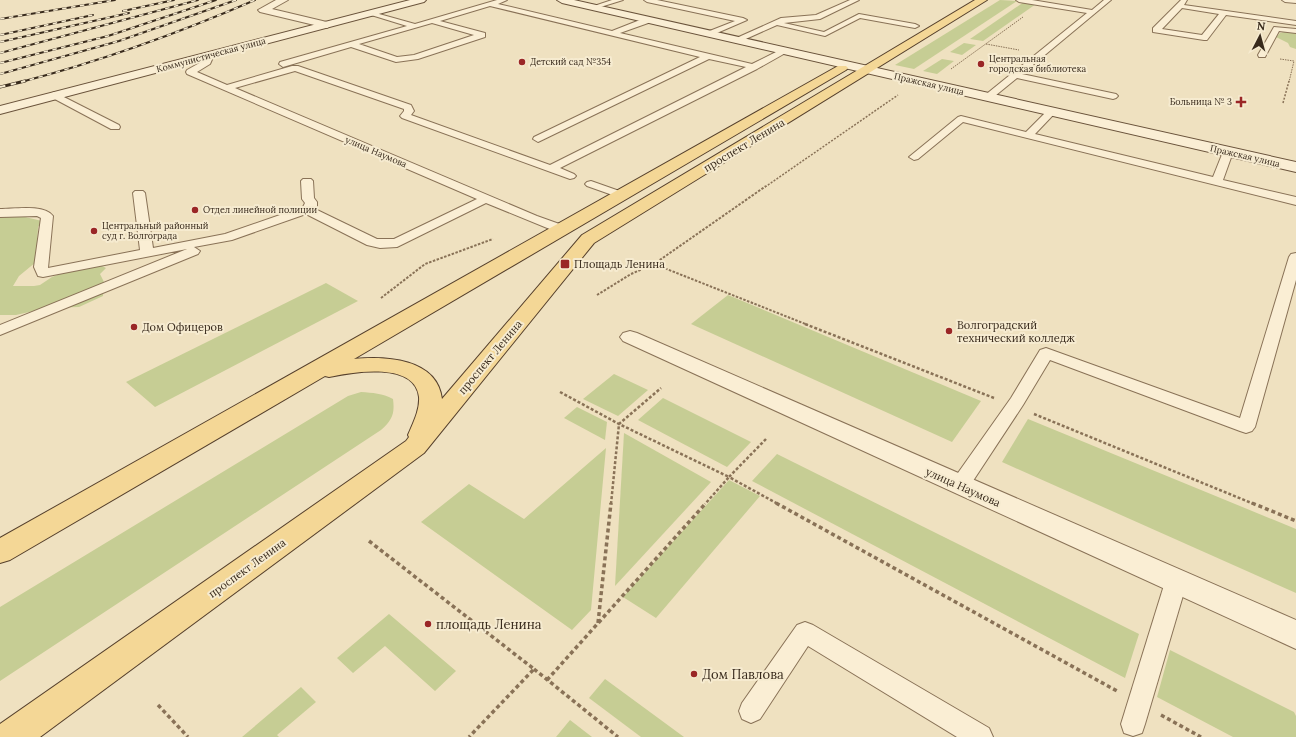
<svg xmlns="http://www.w3.org/2000/svg" width="1296" height="737" viewBox="0 0 1296 737" font-family="Lora,serif">
  <style>
    .green { fill: #c6cd94 }
    .lines { fill: none; stroke-linecap: round; stroke-linejoin: round }
    .lane-casing { stroke: #897257; stroke-width: 2 }
    .street-casing { stroke: #897257; stroke-width: 2 }
    .secondary-casing { stroke: #6a533b; stroke-width: 2 }
    .primary-casing { stroke: #56402c; stroke-width: 2 }
    .path-far4 { stroke: #897257; stroke-width: 1; stroke-dasharray: 1.5 1; stroke-linecap: butt }
    .path-far3 { stroke: #897257; stroke-width: 1.5; stroke-dasharray: 2 1.5; stroke-linecap: butt }
    .path-far2 { stroke: #897257; stroke-width: 2; stroke-dasharray: 2.5 1.5; stroke-linecap: butt }
    .path-far1 { stroke: #897257; stroke-width: 2.5; stroke-dasharray: 3 2; stroke-linecap: butt }
    .path { stroke: #897257; stroke-width: 3.5; stroke-dasharray: 4 3; stroke-linecap: butt }
    .lane { fill: #faeed4; fill-rule: evenodd }
    .street { fill: #faeed4; fill-rule: evenodd }
    .secondary { fill: #faeed4; fill-rule: evenodd }
    .primary { fill: #f4d796; fill-rule: evenodd }
    .rail-far1-casing { stroke: #382a1c; stroke-width: 2 }
    .rail-casing { stroke: #382a1c; stroke-width: 3 }
    .rail-far1 { stroke: #f6ebd0; stroke-width: 1.5; stroke-dasharray: 4.5; stroke-linecap: butt }
    .rail { stroke: #f6ebd0; stroke-width: 2; stroke-dasharray: 5.5; stroke-linecap: butt }
    .poi-dot { fill: #9a2626; stroke: #f6ebd0; stroke-width: 1.5 }
    .labels { text-anchor: middle; stroke-width: 4; stroke-linejoin: round; paint-order: stroke }
    .far-street-label { font-size: 9px; fill: #382a1c; stroke: #f6ebd0 }
    .far-poi-label { font-size: 9px; fill: #382a1c; stroke: #f6ebd0; text-anchor: start }
    .street-label { font-size: 11px; fill: #382a1c; stroke: #f6ebd0 }
    .poi-label { font-size: 11px; fill: #382a1c; stroke: #f6ebd0; text-anchor: start }
    .near-poi-label { font-size: 13px; fill: #382a1c; stroke: #f6ebd0; text-anchor: start }
  </style>
  <rect width="100%" height="100%" fill="#efe1c0"/>
  <g class="green">
    <path d="M 1000,0 L 1017,1 L 914,69 L 895,65 Z"/>
    <path d="M 1024,2 L 1036,4 L 983,41 L 970,39 Z"/>
    <path d="M 1284,32 L 1296,33 L 1296,49 L 1290,47 L 1288,43 L 1276,37 L 1280,33 Z"/>
    <path d="M 964,43 L 976,45 L 962,55 L 950,52 Z"/>
    <path d="M 942,59 L 954,61 L 937,74 L 923,71 Z"/>
    <path d="M 21,216 L 42,221 L 38,227 L 36,262 L 19,276 L 13,286 L 34,286 L 40,285 L 52,277 L 68,271 L 100,265 L 106,268 L 100,274 L 104,282 L 103,296 L 79,307 L 47,308 L 16,315 L 0,315 L 0,217 Z"/>
    <path d="M 326,283 L 358,301 L 155,407 L 126,382 Z"/>
    <path d="M 728,295 L 981,401 L 952,442 L 691,324 Z"/>
    <path d="M 614,374 L 648,390 L 618,416 L 583,399 Z"/>
    <path d="M 361,392 C 373,393 382,393 393,399 C 395,414 392,420 381,430 L 0,681 L 0,607 L 348,396 Z"/>
    <path d="M 663,398 L 751,442 L 727,467 L 638,420 Z"/>
    <path d="M 577,407 L 607,422 L 605,440 L 564,418 Z"/>
    <path d="M 1028,419 L 1296,529 L 1296,593 L 1002,462 Z"/>
    <path d="M 624,433 L 711,482 L 615,586 Z"/>
    <path d="M 606,448 L 591,610 L 572,630 L 421,522 L 469,484 L 524,519 Z"/>
    <path d="M 777,454 L 1139,634 L 1125,678 L 752,481 Z"/>
    <path d="M 729,480 L 760,496 L 656,618 L 623,597 Z"/>
    <path d="M 389,614 L 456,671 L 435,691 L 385,646 L 353,673 L 337,658 Z"/>
    <path d="M 1170,650 L 1294,712 L 1296,716 L 1296,737 L 1233,737 L 1157,697 Z"/>
    <path d="M 605,679 L 684,737 L 641,737 L 589,698 Z"/>
    <path d="M 301,687 L 316,702 L 277,735 L 279,737 L 242,737 Z"/>
    <path d="M 570,720 L 592,737 L 556,737 Z"/>
  </g>
  <g class="lines">
    <defs>
      <g id="lane">
        <path d="M 497,0 L 507,0 L 498,4 L 612,31 L 645,18 L 651,18 L 651,22 L 620,33 L 752,64 L 782,49 L 788,49 L 789,51 L 757,69 L 560,168 L 574,174 L 576,176 L 574,178 L 570,179 L 402,118 L 400,116 L 404,111 L 404,109 L 295,71 L 235,88 L 537,216 L 565,226 L 567,229 L 565,232 L 557,232 L 486,203 L 397,247 L 380,248 L 367,245 L 306,214 L 232,240 L 194,247 L 200,251 L 198,254 L 0,335 L 0,325 L 187,249 L 43,277 L 38,276 L 34,267 L 41,218 L 37,216 L 0,217 L 0,209 C 14,209 44,204 53,216 L 48,268 L 140,250 L 133,193 L 135,191 L 143,191 L 145,193 L 153,248 L 225,234 L 303,207 L 305,203 L 302,199 L 301,181 L 303,179 L 311,179 L 313,181 L 314,198 L 317,202 L 317,206 L 315,209 L 377,239 L 394,239 L 477,199 L 187,74 L 186,72 L 187,70 L 203,61 L 207,53 L 210,53 L 214,55 L 210,64 L 197,72 L 227,85 L 292,66 L 298,66 L 411,105 L 414,111 L 411,115 L 550,165 L 746,67 L 709,59 L 538,142 L 533,139 L 534,137 L 700,57 L 490,6 L 440,21 L 485,33 L 485,37 L 418,59 L 396,62 L 351,47 L 283,67 L 279,64 L 280,62 L 407,26 L 368,14 L 368,12 L 372,12 L 415,24 ZM 432,23 L 474,35 L 414,55 L 397,57 L 359,44 Z"/>
        <path d="M 612,0 L 623,0 L 594,9 L 591,7 Z"/>
        <path d="M 644,0 L 657,0 L 743,18 L 747,20 L 710,36 L 707,36 L 707,32 L 735,21 L 647,2 Z"/>
        <path d="M 850,0 L 859,0 L 820,19 L 784,23 L 824,32 L 859,14 L 915,24 L 919,26 L 915,28 L 860,18 L 825,36 L 777,25 L 739,42 L 736,42 L 732,40 L 781,18 L 816,15 Z"/>
        <path d="M 1016,0 L 1032,0 L 1092,10 L 1104,0 L 1111,0 L 1022,74 L 1116,94 L 1118,96 L 1116,98 L 1113,99 L 1017,78 L 990,100 L 984,100 L 982,98 L 984,96 L 1087,13 L 1019,2 Z"/>
        <path d="M 1181,0 L 1187,0 L 1184,5 L 1296,21 L 1296,25 L 1226,15 L 1207,40 L 1204,40 L 1153,32 L 1153,28 ZM 1182,8 L 1219,14 L 1202,35 L 1162,29 Z"/>
        <path d="M 1282,0 L 1296,0 L 1296,3 L 1285,2 Z"/>
        <path d="M 1274,27 L 1296,29 L 1296,33 L 1279,31 L 1265,57 L 1259,57 L 1258,55 Z"/>
        <path d="M 54,92 L 119,125 L 120,127 L 119,129 L 111,129 L 51,97 L 49,95 Z"/>
        <path d="M 1051,109 L 1056,112 L 1035,134 L 1213,177 L 1223,152 L 1224,150 L 1232,150 L 1233,152 L 1223,180 L 1296,197 L 1296,205 L 963,122 L 918,159 L 914,160 L 909,157 L 958,117 L 961,116 L 1026,132 L 1048,110 Z"/>
        <path d="M 591,181 L 625,193 L 627,195 L 625,197 L 621,198 L 587,186 L 585,184 L 587,182 Z"/>
        <path d="M 1296,253 L 1296,280 L 1255,427 L 1252,431 L 1246,433 L 1240,431 L 1050,360 L 1023,405 L 967,490 L 960,492 L 953,490 L 951,485 L 953,480 L 1011,398 L 1040,350 L 1046,348 L 1240,418 L 1289,257 L 1291,254 Z"/>
        <path d="M 1176,573 L 1184,576 L 1187,582 L 1145,724 L 1142,733 L 1133,736 L 1124,733 L 1121,724 L 1165,582 L 1168,576 Z"/>
        <path d="M 805,622 L 813,625 L 989,728 L 993,737 L 957,737 L 808,646 L 760,719 L 751,723 L 742,719 L 739,711 L 742,703 L 797,625 Z"/>
      </g>
      <g id="street">
        <path d="M 276,0 L 288,0 L 272,9 L 331,23 L 332,25 L 327,28 L 260,12 L 258,10 Z"/>
        <path d="M 630,331 L 637,333 L 1296,620 L 1296,649 L 623,341 L 620,337 L 623,333 Z"/>
      </g>
      <g id="secondary">
        <path d="M 410,0 L 426,0 L 424,2 L 0,114 L 0,106 Z"/>
        <path d="M 557,0 L 574,0 L 1296,162 L 1296,172 L 562,3 Z"/>
      </g>
      <path id="primary" d="M 975,0 L 987,0 L 594,243 L 424,453 L 40,737 L 0,737 L 0,724 L 406,441 L 409,437 L 408,435 C 413,423 420,410 419,397 C 415,361 352,372 329,377 L 325,376 L 10,560 L 0,563 L 0,538 L 838,66 L 846,66 L 848,68 L 846,70 L 354,359 C 385,356 437,358 442,399 L 582,235 Z"/>
    </defs>
    <use href="#lane" class="lane-casing"/>
    <use href="#street" class="street-casing"/>
    <use href="#secondary" class="secondary-casing"/>
    <use href="#primary" class="primary-casing"/>
    <g class="path-far4">
      <path d="M 986,44 L 1019,50"/>
      <path d="M 1280,59 L 1294,61 L 1289,82"/>
      <path d="M 951,69 L 1023,17"/>
    </g>
    <g class="path-far3">
      <path d="M 1283,103 L 1289,81"/>
      <path d="M 765,187 L 898,95"/>
    </g>
    <g class="path-far2">
      <path d="M 654,264 L 808,325"/>
      <path d="M 597,295 L 631,274 L 654,264 L 766,186"/>
      <path d="M 381,298 L 425,264 L 493,239"/>
    </g>
    <g class="path-far1">
      <path d="M 805,324 L 994,398"/>
      <path d="M 560,392 L 619,424 L 729,477 L 705,504"/>
      <path d="M 1034,414 L 1254,504"/>
      <path d="M 766,439 L 729,477 L 778,504"/>
      <path d="M 611,504 L 619,424 L 661,388"/>
    </g>
    <g class="path">
      <path d="M 776,503 L 1117,691"/>
      <path d="M 1252,503 L 1296,521"/>
      <path d="M 369,541 L 534,669 L 469,737"/>
      <path d="M 598,623 L 611,503"/>
      <path d="M 534,669 L 618,737"/>
      <path d="M 547,680 L 706,503"/>
      <path d="M 158,705 L 188,737"/>
      <path d="M 1161,715 L 1201,737"/>
    </g>
    <use href="#lane" class="lane"/>
    <use href="#street" class="street"/>
    <use href="#secondary" class="secondary"/>
    <use href="#primary" class="primary"/>
    <defs>
      <g id="rail-far1">
        <path d="M 123,11 L 174,0"/>
        <path d="M 0,19 L 115,0"/>
        <path d="M 0,35 L 93,15"/>
        <path d="M 0,42 L 129,13"/>
        <path d="M 0,53 L 198,0"/>
        <path d="M 0,63 L 108,36 L 216,0"/>
        <path d="M 0,74 L 119,41 L 236,0"/>
        <path d="M 21,82 C 101,61 179,33 255,0"/>
      </g>
      <path id="rail" d="M 0,87 L 25,81"/>
    </defs>
    <use href="#rail-far1" class="rail-far1-casing"/>
    <use href="#rail" class="rail-casing"/>
    <use href="#rail-far1" class="rail-far1"/>
    <use href="#rail" class="rail"/>
  </g>
  <g class="poi-dot">
    <circle cx="522" cy="62" r="4"/>
    <circle cx="981" cy="64" r="4"/>
    <path d="M1239 96h4v4h4v4h-4v4h-4v-4h-4v-4h4z"/>
    <circle cx="195" cy="210" r="4"/>
    <circle cx="94" cy="231" r="4"/>
    <rect x="560" y="259" width="10" height="10" rx="2"/>
    <circle cx="134" cy="327" r="4"/>
    <circle cx="949" cy="331" r="4"/>
    <circle cx="428" cy="624" r="4"/>
    <circle cx="694" cy="674" r="4"/>
  </g>
  <g class="labels">
    <g class="far-street-label">
      <text transform="translate(211 55) rotate(-15)" y="3">Коммунистическая улица</text>
      <text transform="translate(929 84) rotate(13)" y="3">Пражская улица</text>
      <text transform="translate(376 152) rotate(23)" y="3">улица Наумова</text>
      <text transform="translate(1245 156) rotate(13)" y="3">Пражская улица</text>
    </g>
    <g class="far-poi-label">
      <text x="989" y="62">Центральная<tspan x="989" dy="10">городская библиотека</tspan></text>
      <text x="530" y="65">Детский сад №354</text>
      <text x="1232" y="105" text-anchor="end">Больница № 3</text>
      <text x="203" y="213">Отдел линейной полиции</text>
      <text x="102" y="229">Центральный районный<tspan x="102" dy="10">суд г. Волгограда</tspan></text>
    </g>
    <g class="street-label">
      <text transform="translate(744 145) rotate(-31)" y="4">проспект Ленина</text>
      <text transform="translate(490 357) rotate(-50)" y="4">проспект Ленина</text>
      <text transform="translate(963 487) rotate(24)" y="4">улица Наумова</text>
      <text transform="translate(247 568) rotate(-36)" y="4">проспект Ленина</text>
    </g>
    <g class="poi-label">
      <text x="574" y="268">Площадь Ленина</text>
      <text x="957" y="329">Волгоградский<tspan x="957" dy="13">технический колледж</tspan></text>
      <text x="142" y="331">Дом Офицеров</text>
    </g>
    <g class="near-poi-label">
      <text x="436" y="629">площадь Ленина</text>
      <text x="702" y="679">Дом Павлова</text>
    </g>
  </g>
  <g transform="translate(1260 36) rotate(6)" stroke="#f6ebd0" stroke-width="3" paint-order="stroke">
  <path d="M0-3L7 15L0 10L-7 15Z" fill="#382a1c"/>
  <text y="-6" font-size="11" font-weight="bold" text-anchor="middle" fill="#382a1c">N</text>
  </g>
</svg>
